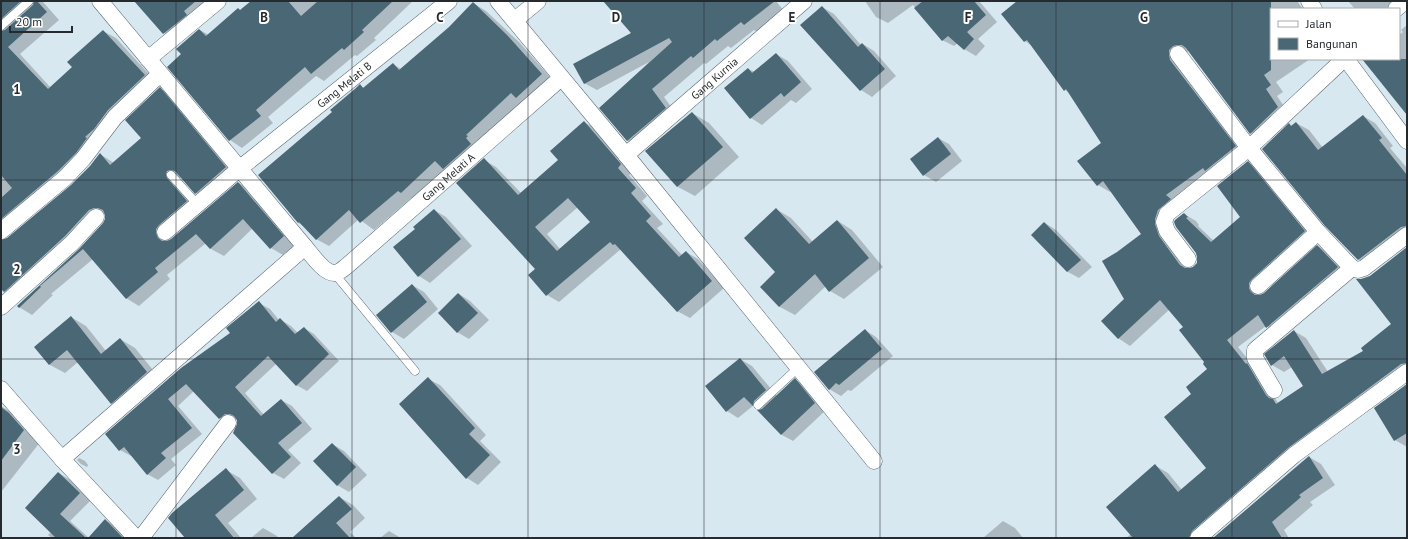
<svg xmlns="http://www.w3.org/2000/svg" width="1408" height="539" viewBox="0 0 1408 539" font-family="'PT Sans',sans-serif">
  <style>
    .shadow { fill: #0003; fill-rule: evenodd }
    .building { fill: #496775; fill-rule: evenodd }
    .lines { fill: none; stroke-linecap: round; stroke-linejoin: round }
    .lane-casing { stroke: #59686f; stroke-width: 9 }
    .street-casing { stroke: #59686f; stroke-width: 17 }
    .lane { stroke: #fff; stroke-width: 8 }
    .street { stroke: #fff; stroke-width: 16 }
    .grid { fill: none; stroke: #242a2d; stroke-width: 1; stroke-opacity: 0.55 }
    .labels { text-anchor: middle; stroke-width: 4; stroke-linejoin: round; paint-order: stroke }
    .street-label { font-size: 11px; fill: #242a2d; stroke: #fff }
    .grid-label { font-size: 13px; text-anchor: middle; font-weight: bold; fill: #242a2d; stroke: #fff; stroke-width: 4; stroke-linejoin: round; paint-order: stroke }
  </style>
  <rect width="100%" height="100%" fill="#d7e8f0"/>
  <g class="shadow">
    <path d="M 1,1 L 45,1 L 43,2 L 59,20 L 20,54 L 51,88 L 73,67 L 103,31 L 116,38 L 157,83 L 5,235 L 4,241 L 72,186 L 91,166 L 100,154 L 114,163 L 142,138 L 160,89 L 172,96 L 238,175 L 208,200 L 196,193 L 182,177 L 180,178 L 178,181 L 199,208 L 168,237 L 168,242 L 239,183 L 251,190 L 296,244 L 283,255 L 271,248 L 253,228 L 224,256 L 211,249 L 206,243 L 167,275 L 170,279 L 139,306 L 126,298 L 93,259 L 51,294 L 53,295 L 32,315 L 19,307 L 18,306 L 79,251 L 104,224 L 106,215 L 102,217 L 17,298 L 4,291 L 1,288 Z"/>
    <path d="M 136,1 L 216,1 L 178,41 L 164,33 Z"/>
    <path d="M 252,1 L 413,1 L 374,38 L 376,40 L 357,56 L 355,55 L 324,81 L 316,76 L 268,117 L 273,123 L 242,148 L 230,140 L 182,55 L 200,30 L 209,35 Z"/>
    <path d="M 604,1 L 776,1 L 784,11 L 757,32 L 754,30 L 731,48 L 728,46 L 706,64 L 704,63 L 664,97 L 678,116 L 641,148 L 628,141 L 600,108 L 649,62 L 597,90 L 584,83 L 632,34 Z"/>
    <path d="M 865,1 L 979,1 L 997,22 L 978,39 L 985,46 L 976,56 L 964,49 L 958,43 L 954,46 L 942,40 L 913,5 L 888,23 L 876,17 Z"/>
    <path d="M 1019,1 L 1297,1 L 1303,9 L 1271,9 L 1271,59 L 1310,59 L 1276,82 L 1283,92 L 1277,96 L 1290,115 L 1263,140 L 1251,133 L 1189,51 L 1184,53 L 1248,154 L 1178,202 L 1167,226 L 1171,244 L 1190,269 L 1195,267 L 1197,263 L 1198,258 L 1184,214 L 1196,221 L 1199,225 L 1198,226 L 1214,241 L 1241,217 L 1248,163 L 1260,170 L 1317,238 L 1261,291 L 1261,296 L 1318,246 L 1330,254 L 1350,275 L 1279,334 L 1266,326 L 1238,347 L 1256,369 L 1259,371 L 1278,403 L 1304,386 L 1292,367 L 1284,372 L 1272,365 L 1294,331 L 1306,338 L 1328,372 L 1365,351 L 1393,324 L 1370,276 L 1407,248 L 1407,376 L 1301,454 L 1204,538 L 1126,538 L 1131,534 L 1156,466 L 1168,473 L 1182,490 L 1207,468 L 1193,394 L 1208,369 L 1206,363 L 1185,327 L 1170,309 L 1130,346 L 1118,338 L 1126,299 L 1118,253 L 1142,234 L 1111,191 L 1110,192 L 1098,185 L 1103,143 L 1070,93 L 1065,90 L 1032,46 L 1025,41 L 1003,14 Z"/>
    <path d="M 1348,1 L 1395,1 L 1386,9 L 1355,9 Z"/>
    <path d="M 473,3 L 486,11 L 520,43 L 554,82 L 414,200 L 411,198 L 374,230 L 359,219 L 329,246 L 316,239 L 305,226 L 298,223 L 333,112 L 360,86 L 365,88 L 393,64 L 401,69 L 450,28 Z"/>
    <path d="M 822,7 L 834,14 L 861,45 L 863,44 L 874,51 L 896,76 L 872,97 L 861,90 Z"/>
    <path d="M 1407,25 L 1407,113 L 1369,59 L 1399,59 L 1399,35 L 1403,32 L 1401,30 Z"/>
    <path d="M 776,54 L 788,61 L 812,89 L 796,103 L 791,100 L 762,125 L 751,118 L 748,69 L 755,72 Z"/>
    <path d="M 692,113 L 709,123 L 739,157 L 695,196 L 678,187 L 647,151 Z"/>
    <path d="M 1363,116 L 1375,123 L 1393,146 L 1390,148 L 1407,168 L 1407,225 L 1401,224 L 1407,228 L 1371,266 L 1358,259 L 1290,124 L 1292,126 L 1296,123 L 1309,130 L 1323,148 Z"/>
    <path d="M 584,122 L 596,129 L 633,172 L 629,175 L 647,196 L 642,201 L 663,224 L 657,228 L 682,255 L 686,252 L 698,259 L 724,288 L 690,318 L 677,311 L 621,249 L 559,302 L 547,295 L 530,275 L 536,270 L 484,160 L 496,167 L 521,193 L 559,160 ZM 578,207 L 591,222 L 560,249 L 547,234 Z"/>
    <path d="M 938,138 L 949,144 L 962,161 L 936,182 L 924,175 Z"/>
    <path d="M 776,209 L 791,218 L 813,242 L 838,221 L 852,230 L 883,267 L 844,299 L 830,291 L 826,286 L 795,315 L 780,307 L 761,287 L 776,272 Z"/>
    <path d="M 434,210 L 446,217 L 472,246 L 430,283 L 419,276 L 416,229 Z"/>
    <path d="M 1045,223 L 1056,230 L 1092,267 L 1079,278 L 1068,272 L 1032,235 Z"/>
    <path d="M 412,285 L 424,292 L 438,309 L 404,339 L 392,332 Z"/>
    <path d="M 459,294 L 470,301 L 489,320 L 469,339 L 457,332 Z"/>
    <path d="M 259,303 L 270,309 L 279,320 L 281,320 L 291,326 L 298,333 L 304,328 L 314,334 L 339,361 L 307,391 L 296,385 L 276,364 L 245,393 L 264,415 L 281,400 L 292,406 L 312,429 L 288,450 L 301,463 L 284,479 L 273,473 L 234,432 L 238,424 L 238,420 L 236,420 L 231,424 L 220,418 L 194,391 L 178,406 L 202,434 L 171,459 L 176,465 L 158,480 L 147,474 L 132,455 L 131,456 L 120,450 L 106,434 L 231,333 Z"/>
    <path d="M 71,317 L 86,326 L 106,351 L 120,339 L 135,348 L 162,381 L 126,412 L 111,403 L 78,362 L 65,373 L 50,365 L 36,348 Z"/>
    <path d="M 865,330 L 876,337 L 893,356 L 851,391 L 848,390 L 841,396 L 829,389 Z"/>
    <path d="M 740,359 L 752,366 L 777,396 L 795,380 L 807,386 L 826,410 L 793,441 L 782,435 L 759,411 L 762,410 L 754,405 L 738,418 L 727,411 Z"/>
    <path d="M 428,379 L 440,385 L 486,435 L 480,441 L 501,462 L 478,485 L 467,478 Z"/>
    <path d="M 1407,385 L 1407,447 L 1395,440 Z"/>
    <path d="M 1,406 L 11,412 L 41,441 L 1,492 Z"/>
    <path d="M 332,444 L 344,451 L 367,475 L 349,492 L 337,485 Z"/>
    <path d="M 1309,457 L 1321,464 L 1335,485 L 1310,502 L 1313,505 L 1284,530 L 1289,538 L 1214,538 Z"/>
    <path d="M 79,458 L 85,461 L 88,465 L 87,467 L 81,464 L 77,460 Z"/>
    <path d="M 226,470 L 240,478 L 257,499 L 228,523 L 241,538 L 186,538 Z"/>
    <path d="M 59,473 L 70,480 L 91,500 L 70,521 L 89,538 L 52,538 L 48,535 L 51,532 Z"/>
    <path d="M 339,497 L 353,505 L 365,518 L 350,532 L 356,538 L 293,538 Z"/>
    <path d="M 105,520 L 117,527 L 127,538 L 90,538 Z"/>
    <path d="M 1003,521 L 1015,528 L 1023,538 L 983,538 Z"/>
    <path d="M 263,528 L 277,536 L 279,538 L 251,538 Z"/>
    <path d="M 389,531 L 401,538 L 380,538 Z"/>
  </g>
  <g class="building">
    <path d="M 1,1 L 21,1 L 1,19 Z"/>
    <path d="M 34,1 L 37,1 L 47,12 L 8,47 L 48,89 L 72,67 L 67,62 L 103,30 L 145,75 L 108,110 L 94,129 L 85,137 L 87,138 L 76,153 L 58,171 L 1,219 L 1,198 L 12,188 L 1,175 L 1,31 L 5,30 L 33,5 Z"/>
    <path d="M 134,1 L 196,1 L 184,11 L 187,15 L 163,34 Z"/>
    <path d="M 251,1 L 288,1 L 301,16 L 318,1 L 393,1 L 362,30 L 364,32 L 344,50 L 342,48 L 311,74 L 305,67 L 256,110 L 261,116 L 229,141 L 167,67 L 181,54 L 176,49 L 199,29 L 206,36 L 238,8 L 240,10 Z"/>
    <path d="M 603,1 L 775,1 L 744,25 L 741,22 L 717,41 L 715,39 L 693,58 L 691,56 L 652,89 L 666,108 L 627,141 L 599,108 L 672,42 L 669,38 L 584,84 L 573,64 L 631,33 Z"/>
    <path d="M 923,1 L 974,1 L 986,15 L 967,32 L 974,39 L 964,50 L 948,36 L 942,41 L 914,8 Z"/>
    <path d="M 1017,1 L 1271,1 L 1271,70 L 1264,75 L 1271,85 L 1266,89 L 1278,107 L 1250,134 L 1186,48 L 1182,45 L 1177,45 L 1173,46 L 1169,50 L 1169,55 L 1170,60 L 1236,146 L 1205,171 L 1203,168 L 1166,195 L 1171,199 L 1158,210 L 1155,219 L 1155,224 L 1159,236 L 1180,265 L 1185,268 L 1189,268 L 1193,267 L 1197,263 L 1197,257 L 1196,253 L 1176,227 L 1174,222 L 1175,220 L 1184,213 L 1188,217 L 1186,218 L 1211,242 L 1240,217 L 1217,186 L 1248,161 L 1305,231 L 1252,279 L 1249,283 L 1249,288 L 1251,292 L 1255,295 L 1260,295 L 1264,293 L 1317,245 L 1338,267 L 1266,328 L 1258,315 L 1227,340 L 1246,364 L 1247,363 L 1266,395 L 1269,398 L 1273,399 L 1276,404 L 1303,386 L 1284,356 L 1271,366 L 1264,354 L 1294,330 L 1322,374 L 1363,351 L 1361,348 L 1391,324 L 1356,279 L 1361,279 L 1370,276 L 1407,247 L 1407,363 L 1401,364 L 1288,448 L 1192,531 L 1189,538 L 1133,538 L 1106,507 L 1155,464 L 1178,492 L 1206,468 L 1164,417 L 1191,394 L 1186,387 L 1207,369 L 1203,364 L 1204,362 L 1179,330 L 1183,327 L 1160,300 L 1118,339 L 1101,321 L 1124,299 L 1102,261 L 1117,252 L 1141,234 L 1103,181 L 1097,186 L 1077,161 L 1101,143 L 1066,89 L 1064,91 L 1027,40 L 1024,42 L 1001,14 Z"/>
    <path d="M 473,2 L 507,35 L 542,74 L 516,98 L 511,93 L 466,135 L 468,136 L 466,138 L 471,144 L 443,169 L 435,161 L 401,193 L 398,191 L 360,223 L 349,210 L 316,240 L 299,222 L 298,223 L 258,175 L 332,112 L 330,110 L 356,88 L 360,84 L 363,88 L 393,63 L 399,70 L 449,27 Z"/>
    <path d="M 822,6 L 858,47 L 862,43 L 885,69 L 860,91 L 800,25 Z"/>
    <path d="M 776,53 L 801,82 L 784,97 L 781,93 L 750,119 L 724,88 L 748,68 L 752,73 Z"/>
    <path d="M 1362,59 L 1407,59 L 1407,115 Z"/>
    <path d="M 160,87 L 226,167 L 195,194 L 175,171 L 170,170 L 167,171 L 166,174 L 167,178 L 187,201 L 159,225 L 156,229 L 156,233 L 158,238 L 162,241 L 167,241 L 171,239 L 238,182 L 284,236 L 270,249 L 243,219 L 210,249 L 196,234 L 155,268 L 158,272 L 126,299 L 83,249 L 40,286 L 41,287 L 19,308 L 17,306 L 79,249 L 103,223 L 105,219 L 105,215 L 103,210 L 98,208 L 94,208 L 89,210 L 65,236 L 4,292 L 1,289 L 1,240 L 7,238 L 71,185 L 90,166 L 100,153 L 110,165 L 141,138 L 125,120 Z"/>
    <path d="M 692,112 L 723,147 L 677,187 L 645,151 Z"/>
    <path d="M 1363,115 L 1382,138 L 1379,140 L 1407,175 L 1407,226 L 1401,227 L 1358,260 L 1325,226 L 1262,149 L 1289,123 L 1291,126 L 1296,122 L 1318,150 Z"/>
    <path d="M 584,121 L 621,164 L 618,168 L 636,188 L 631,193 L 651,216 L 646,221 L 679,257 L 686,251 L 712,281 L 677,312 L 615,244 L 613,245 L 610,242 L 546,296 L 528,275 L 535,269 L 456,183 L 484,158 L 518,195 L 558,160 L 550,151 ZM 568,198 L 590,222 L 557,251 L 535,227 Z"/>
    <path d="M 938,137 L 951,154 L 923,176 L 910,159 Z"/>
    <path d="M 776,208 L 809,244 L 837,220 L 869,258 L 829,292 L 815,274 L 779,307 L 760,287 L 775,272 L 744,238 Z"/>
    <path d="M 434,209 L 461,239 L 418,277 L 393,247 L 415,229 L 413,227 Z"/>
    <path d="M 1044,222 L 1081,260 L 1067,272 L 1031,235 Z"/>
    <path d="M 412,284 L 427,302 L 391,333 L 376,315 Z"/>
    <path d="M 458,293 L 478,313 L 457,333 L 438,313 Z"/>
    <path d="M 259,301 L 276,322 L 280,318 L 295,334 L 304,327 L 329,354 L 296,386 L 268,356 L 235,387 L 261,416 L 281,399 L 302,423 L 278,443 L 291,457 L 272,474 L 233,433 L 237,424 L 237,420 L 234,416 L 230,414 L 225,414 L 219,419 L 186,384 L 168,399 L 192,428 L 161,453 L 166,458 L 147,475 L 124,447 L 119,451 L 105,434 L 181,368 L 230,333 L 226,328 Z"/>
    <path d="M 71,316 L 101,354 L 120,338 L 147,372 L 111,404 L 67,350 L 49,365 L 34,347 Z"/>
    <path d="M 865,329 L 882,349 L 839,385 L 836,383 L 829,390 L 814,372 Z"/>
    <path d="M 740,358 L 766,390 L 754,401 L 753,406 L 744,397 L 726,412 L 705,386 Z"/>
    <path d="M 428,377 L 475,428 L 469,434 L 490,455 L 466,479 L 399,404 Z"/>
    <path d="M 795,378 L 815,403 L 781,435 L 757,410 L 762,409 Z"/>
    <path d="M 1407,384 L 1407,433 L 1394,441 L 1374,408 Z"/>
    <path d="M 1,407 L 9,413 L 24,430 L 1,461 Z"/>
    <path d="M 332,443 L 356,467 L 337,486 L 313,461 Z"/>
    <path d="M 1309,456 L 1323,478 L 1299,495 L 1301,497 L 1272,522 L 1282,538 L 1213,538 Z"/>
    <path d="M 226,468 L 244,490 L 215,515 L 234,538 L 185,538 L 168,518 L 172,513 Z"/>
    <path d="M 58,472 L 80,493 L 60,514 L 86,538 L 56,538 L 25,508 Z"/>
    <path d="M 339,496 L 352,509 L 336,523 L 350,538 L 292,538 Z"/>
    <path d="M 105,519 L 123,538 L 88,538 Z"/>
  </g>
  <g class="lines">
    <defs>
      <g id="lane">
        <path d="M 1,26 L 29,1"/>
        <path d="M 171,175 L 198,205"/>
        <path d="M 334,273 L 415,371"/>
        <path d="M 758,405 L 798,368"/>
      </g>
      <g id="street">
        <path id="s1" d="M 100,1 L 305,247 C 311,254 324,273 334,273 C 340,273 344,268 348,265 L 561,78"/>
        <path d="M 498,1 L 626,155 L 874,461"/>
        <path d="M 1309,1 L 1314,9"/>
        <path d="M 1396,9 L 1405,1"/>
        <path d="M 515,20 L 538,1"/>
        <path d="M 1178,54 L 1249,148 L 1318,232 L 1352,268 L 1255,350 L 1255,358 L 1274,390"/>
        <path d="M 148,59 L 218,1"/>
        <path d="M 1346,59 L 1407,141"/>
        <path id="s2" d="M 626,155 L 804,1"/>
        <path d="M 1,231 L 65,178 L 83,159 L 115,117 L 160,74"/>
        <path id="s3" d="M 165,232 L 239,169 L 449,1"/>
        <path d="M 1188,259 L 1167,231 L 1164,222 L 1167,214 L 1249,148 L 1344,59"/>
        <path d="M 1352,268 L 1358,270 L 1364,268 L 1407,235"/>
        <path d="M 1258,286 L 1318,232"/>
        <path d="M 1,307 L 72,243 L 96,217"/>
        <path d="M 1,389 L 62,459 L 136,538"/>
        <path d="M 62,459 L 305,247"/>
        <path d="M 141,538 L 228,423"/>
        <path d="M 1198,538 L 1294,455 L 1407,372"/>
      </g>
    </defs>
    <use href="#lane" class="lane-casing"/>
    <use href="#street" class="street-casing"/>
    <use href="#lane" class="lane"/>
    <use href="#street" class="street"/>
  </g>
  <path class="grid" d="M 176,1 L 176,538M 352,1 L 352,538M 528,1 L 528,538M 704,1 L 704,538M 880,1 L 880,538M 1056,1 L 1056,538M 1232,1 L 1232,538M 1,180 L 1407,180M 1,359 L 1407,359"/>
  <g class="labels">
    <g class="street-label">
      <text dy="4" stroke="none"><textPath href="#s2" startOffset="117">Gang Kurnia</textPath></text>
      <text dy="4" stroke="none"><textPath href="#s3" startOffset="232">Gang Melati B</textPath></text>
      <text dy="4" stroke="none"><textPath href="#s1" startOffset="510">Gang Melati A</textPath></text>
    </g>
  </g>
  <g class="grid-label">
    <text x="264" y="22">B</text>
    <text x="440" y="22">C</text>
    <text x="616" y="22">D</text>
    <text x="792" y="22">E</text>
    <text x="968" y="22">F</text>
    <text x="1144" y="22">G</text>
    <text x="17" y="94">1</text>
    <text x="17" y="274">2</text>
    <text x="17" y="454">3</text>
  </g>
  <rect width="1408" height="539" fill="none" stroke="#242a2d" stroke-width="4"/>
  <rect x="1270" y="8" width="130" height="52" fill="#ffffff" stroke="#a7aaab"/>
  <rect x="1278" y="21" width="20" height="6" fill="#ffffff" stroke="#a7aaab"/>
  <text x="1306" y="28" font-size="12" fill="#242a2d">Jalan</text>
  <rect x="1278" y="38" width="20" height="12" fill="#496775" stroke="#a7aaab"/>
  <text x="1306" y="48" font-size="12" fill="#242a2d">Bangunan</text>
  <path d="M10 26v6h62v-6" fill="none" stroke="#242a2d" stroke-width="2"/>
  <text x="16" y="26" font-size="12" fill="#242a2d" stroke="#ffffff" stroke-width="3" paint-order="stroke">20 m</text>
</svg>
